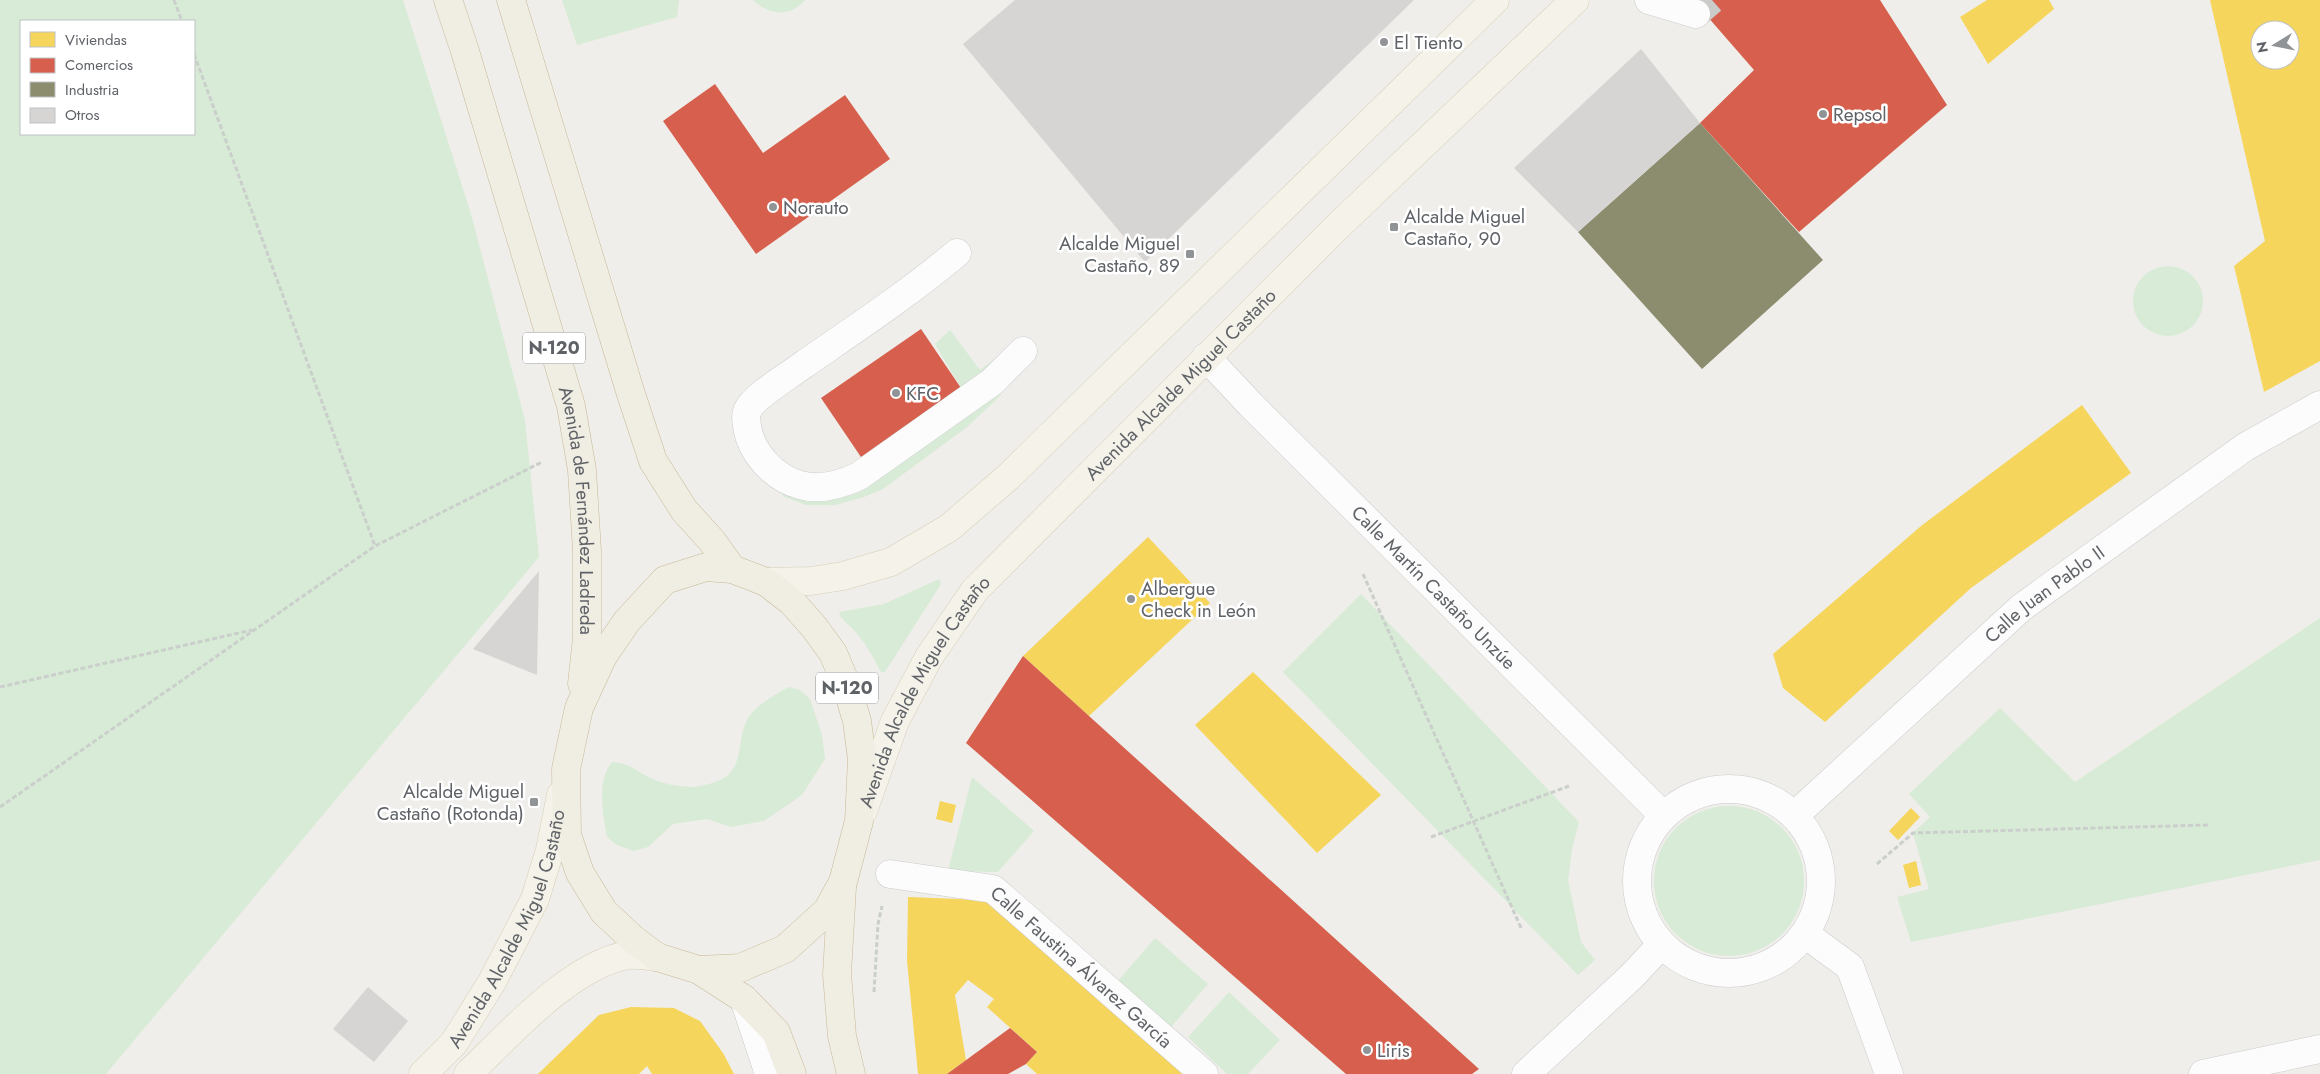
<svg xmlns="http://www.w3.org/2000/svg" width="2320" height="1074" viewBox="0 0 2320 1074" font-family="Jost,sans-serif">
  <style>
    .green { fill: #d8ebd6; fill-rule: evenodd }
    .homes { fill: #f6d55c; fill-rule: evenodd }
    .shops { fill: #d6604d }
    .industry { fill: #8c8c6e }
    .building { fill: #d6d5d3 }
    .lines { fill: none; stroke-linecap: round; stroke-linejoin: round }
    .minor-tunnel { stroke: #cbcbca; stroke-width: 28; stroke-dasharray: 28 14; stroke-linecap: butt }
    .minor-casing { stroke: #cbcccc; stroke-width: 29 }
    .major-casing { stroke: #d7ceb8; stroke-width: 29 }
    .highway-casing { stroke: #c8b996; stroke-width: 29 }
    .path { stroke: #cacfcc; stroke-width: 3; stroke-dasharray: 5 2.5; stroke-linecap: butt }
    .minor { stroke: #fdfcfc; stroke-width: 28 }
    .major { stroke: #f4f2e9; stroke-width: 28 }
    .highway { stroke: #f0ede3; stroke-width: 28 }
    .poi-dot { fill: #919496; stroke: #fff; stroke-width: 2 }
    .labels { text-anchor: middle; stroke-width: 5; stroke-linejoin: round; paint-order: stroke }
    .shield { fill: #fff; stroke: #8f9295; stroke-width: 1 }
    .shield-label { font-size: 18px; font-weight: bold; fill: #5f6368 }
    .poi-label { font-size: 19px; fill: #5f6368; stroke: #fff; text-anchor: start }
    .street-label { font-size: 19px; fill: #5f6368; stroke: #fff }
  </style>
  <rect width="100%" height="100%" fill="#efeeea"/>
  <g class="green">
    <path d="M 0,0 L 403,0 L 471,214 L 525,420 L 539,557 L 106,1074 L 0,1074 ZM 21,21 L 194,21 L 194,134 L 21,134 Z"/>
    <path d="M 562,0 L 679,0 L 677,17 L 577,45 Z"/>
    <path d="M 753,0 L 805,0 C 790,18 768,15 753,0 Z"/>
    <circle cx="2168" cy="301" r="35"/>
    <path d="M 950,330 L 980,370 L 1001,354 L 1002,360 L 963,391 L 935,344 Z"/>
    <path d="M 999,391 L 1001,395 L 967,427 L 883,489 L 864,497 L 835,505 L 806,505 L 782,496 L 785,491 C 811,504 833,502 860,492 Z"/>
    <path d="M 939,579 L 941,584 L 885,672 L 881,672 C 873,657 865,642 853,629 C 848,623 840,620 839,612 L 884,604 Z"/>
    <path d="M 1361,594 L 1579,822 L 1572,849 L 1568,880 L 1581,942 L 1595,960 L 1578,975 L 1283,672 Z"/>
    <path d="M 2320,618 L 2320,860 L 1911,942 L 1897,897 L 1929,889 L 1913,833 L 1930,817 L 1909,794 L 2000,708 L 2075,782 Z"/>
    <path d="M 789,687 L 800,690 L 810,699 L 822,735 L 825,759 L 802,795 L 764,821 L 731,827 L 707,819 L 673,824 L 648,847 L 634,851 L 617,845 L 607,837 C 603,814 596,782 612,762 C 632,764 634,770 650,778 C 663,784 676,786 691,787 C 697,787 703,785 709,784 C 748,774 734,746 747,720 C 754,706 776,694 789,687 Z"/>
    <path d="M 972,777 L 1034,831 L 998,872 L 948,871 Z"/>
    <circle cx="1729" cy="881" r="75"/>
    <path d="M 1155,938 L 1208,984 L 1171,1027 L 1118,981 Z"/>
    <path d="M 1229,992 L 1280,1040 L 1248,1074 L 1227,1074 L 1188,1037 Z"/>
  </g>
  <g class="homes">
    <path d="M 1987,0 L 2049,0 L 2054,9 L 1988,64 L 1960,17 Z"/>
    <path d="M 2210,0 L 2320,0 L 2320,361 L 2264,392 L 2234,266 L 2265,241 ZM 2260,30 L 2290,30 L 2290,60 L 2260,60 Z"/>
    <path d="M 2082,405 L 2131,473 L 1971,588 L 1825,722 L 1783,688 L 1773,654 L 1921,526 Z"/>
    <path d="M 1148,537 L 1210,603 L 1089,716 L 1023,656 Z"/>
    <path d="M 1253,672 L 1381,795 L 1317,853 L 1195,725 Z"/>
    <path d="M 940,801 L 956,805 L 952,823 L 936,819 Z"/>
    <path d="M 1911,808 L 1920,817 L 1898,840 L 1889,831 Z"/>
    <path d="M 1916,861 L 1921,885 L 1909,888 L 1903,865 Z"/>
    <path d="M 908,897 L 984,900 L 1184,1074 L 1037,1074 L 1026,1064 L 1037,1052 L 987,1007 L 994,999 L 968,980 L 955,995 L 966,1060 L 947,1074 L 918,1074 L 907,961 Z"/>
    <path d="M 631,1007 L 674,1008 L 700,1021 L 723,1053 L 734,1074 L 652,1074 L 647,1066 L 639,1074 L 538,1074 L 599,1015 Z"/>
  </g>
  <g class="shops">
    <path d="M 1693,0 L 1880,0 L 1947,105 L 1799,232 L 1700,123 L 1754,70 Z"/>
    <path d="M 715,84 L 763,153 L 845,95 L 890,159 L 756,254 L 663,121 Z"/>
    <path d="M 921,329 L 963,391 L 863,460 L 821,398 Z"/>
    <path d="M 1023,656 L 1089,716 L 1479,1069 L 1472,1074 L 1346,1074 L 966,743 Z"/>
    <path d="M 1010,1028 L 1037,1052 L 1026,1064 L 1008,1074 L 947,1074 Z"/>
  </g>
  <path class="industry" d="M 1700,123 L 1823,260 L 1702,369 L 1578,232 Z"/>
  <g class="building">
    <path d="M 1015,0 L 1414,0 L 1145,262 L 963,44 Z"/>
    <path d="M 1641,49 L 1700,123 L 1578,232 L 1514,168 Z"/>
    <path d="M 539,571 L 537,675 L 473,649 Z"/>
    <path d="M 368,987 L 408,1021 L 374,1062 L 333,1029 Z"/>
  </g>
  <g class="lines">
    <path class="minor-tunnel" d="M 1696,14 L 1712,0"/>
    <defs>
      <g id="minor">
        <path d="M 1649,0 L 1696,14"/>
        <path d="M 957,253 C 908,294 855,329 803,365 C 790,375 756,395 749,408 C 745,413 746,420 747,426 C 751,453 774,478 800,485 C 820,491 842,484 859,476 L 992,382 L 1023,351"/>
        <path id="s1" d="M 1206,357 L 1251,405 L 1663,815"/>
        <circle cx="1729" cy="881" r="92"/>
        <path id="s2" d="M 1794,816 L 2022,607 L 2245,447 L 2320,405"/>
        <path id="s3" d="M 890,874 L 993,889 L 1204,1074"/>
        <path d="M 1805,934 L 1850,967 L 1889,1074"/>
        <path d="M 744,999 L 769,1074"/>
        <path d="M 1526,1074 L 1632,976 L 1661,945"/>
        <path d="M 2203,1074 L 2320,1049"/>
      </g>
      <g id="major">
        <path d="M 766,582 L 811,581 L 843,576 L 891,562 L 949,528 L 1007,478 L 1495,0"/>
        <path id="s4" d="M 863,811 L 895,721 L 929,657 L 975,590 L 1338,226 L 1575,0"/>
        <path id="s5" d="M 423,1074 L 454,1043 L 492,982 L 535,899 L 550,850 L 561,795"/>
        <path d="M 468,1074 C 510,1034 568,967 627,955 C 636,954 648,956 657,957"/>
      </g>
      <g id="highway">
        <path id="s6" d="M 448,0 L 464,48 L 571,406 L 582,470 L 587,551 L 587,638 L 582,684"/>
        <path d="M 511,0 L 630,391 L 653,461 L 684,510 L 712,541 L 732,569"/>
        <path d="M 706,567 L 732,569 L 766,582 L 792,602 L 814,627 L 833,653 L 846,684 L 857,721 L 862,759 L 859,821 L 843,882 L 827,911 L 785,949 L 740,968 L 699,970 L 657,957 L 633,939 L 604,912 L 580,873 L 567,835 L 566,769 L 579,708 L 603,656 L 627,621 L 665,580 Z"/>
        <path d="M 842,887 L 837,974 L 842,1036 L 851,1074"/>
        <path d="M 699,970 L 744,999 L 776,1032 L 792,1074"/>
      </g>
    </defs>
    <use href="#minor" class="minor-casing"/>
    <use href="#major" class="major-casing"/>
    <use href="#highway" class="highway-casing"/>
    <g class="path">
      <path d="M 174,0 L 182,21"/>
      <path d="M 194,54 L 375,546"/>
      <path d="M 1363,574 L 1522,930"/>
      <path d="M 0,687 L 252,630"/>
      <path d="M 0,807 L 375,546 L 542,462"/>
      <path d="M 1431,837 L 1569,786"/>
      <path d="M 1877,864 L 1913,833 L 2208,825"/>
      <path d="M 874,992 L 878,924 L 882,906"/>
    </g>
    <use href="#minor" class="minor"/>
    <use href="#major" class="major"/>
    <use href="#highway" class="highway"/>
  </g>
  <g class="poi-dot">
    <circle cx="1384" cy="42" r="5"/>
    <circle cx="1823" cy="114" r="5"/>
    <circle cx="773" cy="207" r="5"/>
    <rect x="1389" y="222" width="10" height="10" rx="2.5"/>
    <rect x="1185" y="249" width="10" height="10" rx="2.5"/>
    <circle cx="896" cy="393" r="5"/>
    <circle cx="1131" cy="599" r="5"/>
    <rect x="529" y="797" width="10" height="10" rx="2.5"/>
    <circle cx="1367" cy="1050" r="5"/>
  </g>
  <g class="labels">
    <g class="shield">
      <rect x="523" y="332.5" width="62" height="31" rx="4"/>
      <rect x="816" y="672.5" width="62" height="31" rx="4"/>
    </g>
    <g class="shield-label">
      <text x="554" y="354">N-120</text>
      <text x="847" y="694">N-120</text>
    </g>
    <g class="poi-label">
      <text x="1394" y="49">El Tiento</text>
      <text x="1833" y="121">Repsol</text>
      <text x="783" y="214">Norauto</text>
      <text x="1404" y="223">Alcalde Miguel<tspan x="1404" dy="22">Castaño, 90</tspan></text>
      <text x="1180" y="250" text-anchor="end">Alcalde Miguel<tspan x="1180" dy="22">Castaño, 89</tspan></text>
      <text x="906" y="400">KFC</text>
      <text x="1141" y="595">Albergue<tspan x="1141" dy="22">Check in León</tspan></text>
      <text x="524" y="798" text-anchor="end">Alcalde Miguel<tspan x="524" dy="22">Castaño (Rotonda)</tspan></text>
      <text x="1377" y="1057">Liris</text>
    </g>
    <g class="street-label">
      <text dy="7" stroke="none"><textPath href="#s4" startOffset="540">Avenida Alcalde Miguel Castaño</textPath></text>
      <text dy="7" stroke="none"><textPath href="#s6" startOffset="529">Avenida de Fernández Ladreda</textPath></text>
      <text dy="7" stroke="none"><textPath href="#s1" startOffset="324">Calle Martín Castaño Unzúe</textPath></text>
      <text dy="7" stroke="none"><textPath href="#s2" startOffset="335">Calle Juan Pablo II</textPath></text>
      <text dy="7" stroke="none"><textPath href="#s4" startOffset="135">Avenida Alcalde Miguel Castaño</textPath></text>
      <text dy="7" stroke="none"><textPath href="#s5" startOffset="171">Avenida Alcalde Miguel Castaño</textPath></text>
      <text dy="7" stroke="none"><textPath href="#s3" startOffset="222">Calle Faustina Álvarez García</textPath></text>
    </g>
  </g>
  <rect x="20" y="20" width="175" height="115" fill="#ffffff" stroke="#bfc1c3"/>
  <rect x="30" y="32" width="25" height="15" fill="#f6d55c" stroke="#bfc1c3"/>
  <text x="65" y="45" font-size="15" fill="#5f6368">Viviendas</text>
  <rect x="30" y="58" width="25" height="15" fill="#d6604d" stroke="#bfc1c3"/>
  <text x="65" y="70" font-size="15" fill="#5f6368">Comercios</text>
  <rect x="30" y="82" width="25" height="15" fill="#8c8c6e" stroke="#bfc1c3"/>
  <text x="65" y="95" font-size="15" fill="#5f6368">Industria</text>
  <rect x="30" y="108" width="25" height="15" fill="#d6d5d3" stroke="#bfc1c3"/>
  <text x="65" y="120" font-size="15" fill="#5f6368">Otros</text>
  <g transform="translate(2275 45) rotate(260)"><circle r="24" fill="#ffffff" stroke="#bfc1c3"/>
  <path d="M0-4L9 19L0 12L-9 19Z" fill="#919496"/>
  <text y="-8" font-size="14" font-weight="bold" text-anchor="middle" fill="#5f6368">N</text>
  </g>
</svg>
